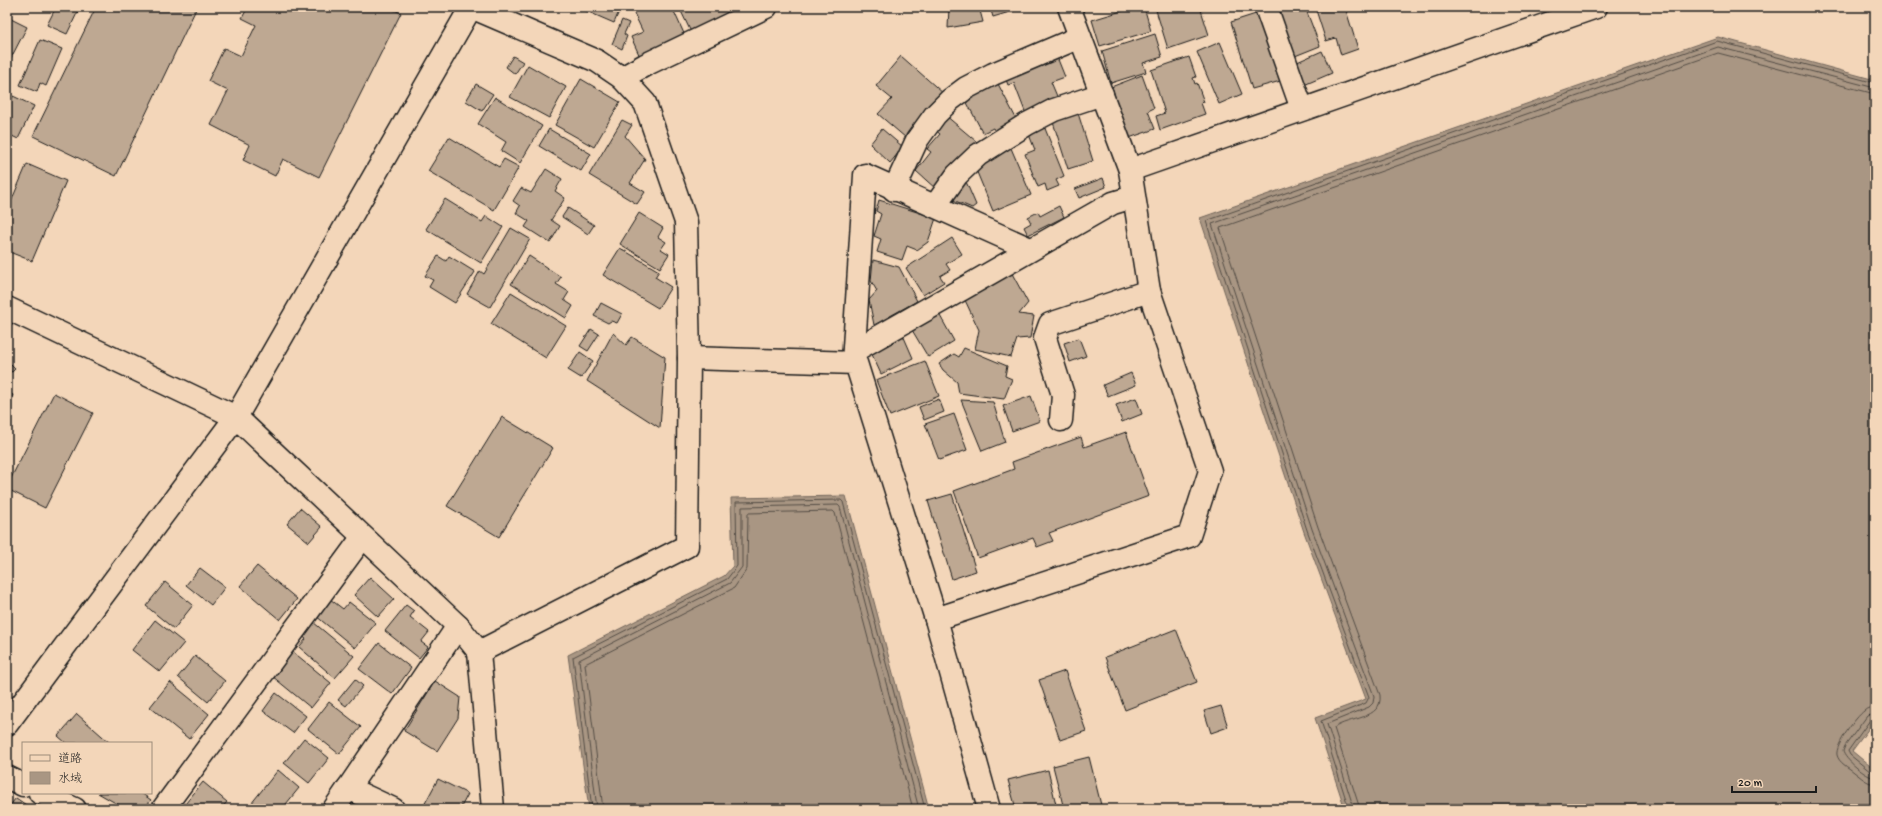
<svg xmlns="http://www.w3.org/2000/svg" width="1882" height="816" viewBox="0 0 1882 816" font-family="'Gochi Hand','Klee One',sans-serif">
  <style>
    .water { fill: #a99683; stroke: #71655a }
    .lines { fill: none; stroke-linecap: round; stroke-linejoin: round }
    .shore { stroke: #544d45; stroke-width: 1 }
    .building { fill: #bea892; stroke: #1c1c1c }
    .minor-casing { stroke: #1c1c1c; stroke-width: 25 }
    .minor { stroke: #f3d6b9; stroke-width: 22 }
  </style>
  <rect width="100%" height="100%" fill="#f3d6b9"/>
  <filter id="ink" filterUnits="userSpaceOnUse"><feTurbulence type="fractalNoise" baseFrequency=".025" numOctaves="2"/><feDisplacementMap in="SourceGraphic" scale="8" xChannelSelector="R" yChannelSelector="G"/><feConvolveMatrix kernelMatrix="1 2 1 2 8 2 1 2 1" color-interpolation-filters="sRGB"/></filter>
  <g filter="url(#ink)">
    <g class="water">
      <path d="M 1718,37 L 1875,80 L 1875,720 L 1852,751 L 1875,770 L 1875,804 L 1871,809 L 1345,809 L 1315,718 L 1366,699 L 1304,532 L 1200,218 Z"/>
      <path d="M 846,496 L 929,809 L 589,809 L 568,655 L 724,576 L 733,566 L 731,498 Z"/>
    </g>
    <g class="lines">
      <g class="shore">
        <path d="M 1875,707 C 1871,707 1867,708 1864,711 C 1856,717 1835,745 1837,755 C 1839,763 1848,767 1854,772 C 1861,777 1866,783 1875,784"/>
        <path d="M 1875,713 L 1867,716 L 1845,746 L 1843,751 C 1844,759 1866,777 1875,778"/>
        <path d="M 1875,718 L 1870,720 L 1848,751 L 1850,755 L 1871,772 L 1875,772"/>
        <path d="M 592,809 L 573,657 L 727,579 L 737,566 L 736,502 L 841,500 L 843,502 L 925,809"/>
        <path d="M 597,809 L 579,660 L 730,583 L 742,567 L 742,507 L 838,505 L 840,507 L 919,809"/>
        <path d="M 603,809 L 585,664 L 734,588 L 747,569 L 748,513 L 833,511 L 835,513 L 913,809"/>
        <path d="M 1349,809 L 1321,721 L 1366,703 L 1369,697 L 1307,530 L 1206,221 L 1717,41 L 1875,83"/>
        <path d="M 1354,809 L 1327,724 L 1369,707 L 1373,703 L 1374,696 L 1312,529 L 1212,224 L 1718,47 L 1875,88"/>
        <path d="M 1360,809 L 1334,728 C 1348,717 1383,720 1380,695 L 1318,527 L 1220,228 L 1718,53 L 1875,94"/>
      </g>
    </g>
    <g class="building">
      <path d="M 56,7 L 80,7 L 67,34 L 47,25 Z"/>
      <path d="M 96,7 L 197,7 L 116,176 L 33,136 Z"/>
      <path d="M 248,7 L 388,7 L 401,13 L 319,177 L 283,159 L 275,176 L 243,160 L 250,145 L 211,125 L 228,91 L 208,81 L 224,48 L 241,56 L 256,25 L 242,18 Z"/>
      <path d="M 577,7 L 621,7 L 614,23 Z"/>
      <path d="M 635,7 L 672,7 L 686,38 L 641,59 L 631,37 L 643,32 L 632,9 Z"/>
      <path d="M 679,7 L 724,7 L 728,14 L 691,32 Z"/>
      <path d="M 949,7 L 979,7 L 983,22 L 948,28 Z"/>
      <path d="M 990,7 L 1026,7 L 993,17 Z"/>
      <path d="M 1135,7 L 1144,7 L 1151,31 L 1100,46 L 1092,20 Z"/>
      <path d="M 1155,7 L 1200,7 L 1209,35 L 1168,49 Z"/>
      <path d="M 1286,7 L 1305,7 L 1320,46 L 1295,56 L 1278,10 Z"/>
      <path d="M 1315,7 L 1345,7 L 1358,49 L 1341,55 L 1336,38 L 1326,41 Z"/>
      <path d="M 1262,12 L 1284,80 L 1252,89 L 1231,22 Z"/>
      <path d="M 7,17 L 27,27 L 11,58 L 7,56 Z"/>
      <path d="M 622,20 L 629,23 L 624,34 L 627,36 L 622,49 L 612,44 Z"/>
      <path d="M 1155,34 L 1162,57 L 1143,63 L 1146,72 L 1111,83 L 1102,51 Z"/>
      <path d="M 40,40 L 62,49 L 46,86 L 40,83 L 37,92 L 20,85 Z"/>
      <path d="M 1220,42 L 1242,94 L 1219,104 L 1197,52 Z"/>
      <path d="M 1322,51 L 1332,73 L 1304,85 L 1295,63 Z"/>
      <path d="M 513,56 L 523,62 L 515,74 L 506,67 Z"/>
      <path d="M 901,56 L 944,94 L 906,138 L 878,114 L 892,99 L 876,86 Z"/>
      <path d="M 1057,57 L 1065,77 L 1051,82 L 1059,101 L 1026,114 L 1014,83 L 1008,85 L 1005,77 Z"/>
      <path d="M 1189,57 L 1196,77 L 1193,78 L 1195,84 L 1197,83 L 1204,102 L 1201,103 L 1205,114 L 1160,130 L 1156,116 L 1165,113 L 1151,70 Z"/>
      <path d="M 528,65 L 566,87 L 549,118 L 510,97 Z"/>
      <path d="M 1142,75 L 1154,108 L 1148,111 L 1155,129 L 1129,138 L 1111,87 Z"/>
      <path d="M 581,79 L 620,102 L 594,147 L 555,125 Z"/>
      <path d="M 997,82 L 1018,122 L 996,133 L 993,128 L 983,133 L 965,99 Z"/>
      <path d="M 476,84 L 493,94 L 482,111 L 466,101 Z"/>
      <path d="M 13,96 L 34,106 L 18,139 L 12,136 L 9,143 L 7,142 L 7,109 Z"/>
      <path d="M 495,97 L 542,126 L 520,163 L 501,151 L 506,142 L 478,124 Z"/>
      <path d="M 1077,110 L 1093,161 L 1068,169 L 1052,119 Z"/>
      <path d="M 945,115 L 977,142 L 936,189 L 916,171 L 931,152 L 927,149 L 940,134 L 934,129 Z"/>
      <path d="M 622,120 L 632,125 L 625,136 L 645,159 L 630,183 L 645,192 L 637,204 L 589,175 Z"/>
      <path d="M 1044,126 L 1064,176 L 1056,180 L 1059,186 L 1047,191 L 1045,184 L 1038,187 L 1025,154 L 1035,150 L 1028,132 Z"/>
      <path d="M 549,129 L 591,154 L 581,171 L 539,146 Z"/>
      <path d="M 882,129 L 903,147 L 890,163 L 870,144 Z"/>
      <path d="M 449,137 L 499,167 L 504,159 L 519,167 L 494,210 L 428,171 Z"/>
      <path d="M 1008,141 L 1031,195 L 993,211 L 974,165 L 1002,153 L 998,146 Z"/>
      <path d="M 27,164 L 66,181 L 32,261 L 7,251 L 7,211 Z"/>
      <path d="M 546,169 L 562,179 L 555,191 L 565,198 L 551,220 L 560,226 L 550,243 L 525,227 L 529,221 L 516,213 L 520,206 L 513,201 L 521,188 L 531,193 Z"/>
      <path d="M 964,177 L 976,205 L 972,208 L 946,197 Z"/>
      <path d="M 1103,178 L 1106,187 L 1079,198 L 1075,189 Z"/>
      <path d="M 445,199 L 482,222 L 486,216 L 503,227 L 481,263 L 426,229 Z"/>
      <path d="M 879,200 L 936,218 L 928,242 L 917,250 L 907,246 L 902,260 L 877,252 L 881,239 L 874,236 L 881,214 L 876,211 Z"/>
      <path d="M 1059,206 L 1064,217 L 1028,235 L 1024,227 L 1031,223 L 1028,217 L 1038,212 L 1040,216 Z"/>
      <path d="M 568,208 L 594,225 L 588,234 L 562,217 Z"/>
      <path d="M 639,213 L 663,228 L 658,237 L 666,242 L 661,249 L 669,254 L 660,268 L 620,244 Z"/>
      <path d="M 511,228 L 530,239 L 490,307 L 467,294 L 480,271 L 484,274 Z"/>
      <path d="M 952,238 L 962,254 L 946,264 L 950,270 L 940,276 L 944,282 L 923,295 L 906,268 Z"/>
      <path d="M 620,248 L 659,271 L 655,277 L 671,287 L 658,308 L 603,275 Z"/>
      <path d="M 438,256 L 446,261 L 449,256 L 475,272 L 455,303 L 429,287 L 433,280 L 425,276 Z"/>
      <path d="M 529,256 L 561,277 L 556,284 L 569,292 L 564,300 L 573,306 L 566,318 L 511,284 Z"/>
      <path d="M 873,260 L 899,267 L 917,301 L 874,325 L 869,300 L 877,291 L 871,281 Z"/>
      <path d="M 1009,268 L 1028,303 L 1019,314 L 1034,316 L 1030,338 L 1017,339 L 1011,357 L 975,349 L 979,330 L 964,298 Z"/>
      <path d="M 511,292 L 566,326 L 546,358 L 491,324 Z"/>
      <path d="M 601,303 L 622,314 L 617,323 L 611,321 L 608,323 L 594,316 Z"/>
      <path d="M 939,314 L 954,341 L 928,357 L 912,330 Z"/>
      <path d="M 591,329 L 599,334 L 588,351 L 580,346 Z"/>
      <path d="M 613,333 L 626,345 L 632,337 L 665,357 L 660,428 L 587,381 Z"/>
      <path d="M 903,335 L 913,358 L 881,374 L 870,350 Z"/>
      <path d="M 1079,338 L 1086,356 L 1070,362 L 1064,343 Z"/>
      <path d="M 964,348 L 1007,366 L 1005,376 L 1012,379 L 1004,399 L 959,393 L 957,382 L 943,370 L 939,364 L 954,354 L 959,357 Z"/>
      <path d="M 580,352 L 593,361 L 581,378 L 568,370 Z"/>
      <path d="M 7,361 L 15,369 L 12,372 L 7,370 Z"/>
      <path d="M 925,361 L 939,396 L 890,416 L 876,380 Z"/>
      <path d="M 1131,373 L 1136,385 L 1108,396 L 1103,385 Z"/>
      <path d="M 7,392 L 13,395 L 7,407 Z"/>
      <path d="M 54,393 L 93,413 L 45,508 L 7,489 L 7,486 Z"/>
      <path d="M 1031,396 L 1040,421 L 1012,431 L 1003,406 Z"/>
      <path d="M 1136,398 L 1142,414 L 1122,422 L 1116,405 Z"/>
      <path d="M 939,399 L 944,412 L 924,420 L 919,407 Z"/>
      <path d="M 961,400 L 993,402 L 1005,442 L 982,451 Z"/>
      <path d="M 954,414 L 967,450 L 939,460 L 925,424 Z"/>
      <path d="M 502,417 L 553,448 L 499,537 L 447,506 Z"/>
      <path d="M 1126,432 L 1149,496 L 1049,533 L 1053,541 L 1037,547 L 1033,538 L 978,558 L 954,491 L 1014,469 L 1012,462 L 1081,437 L 1084,447 Z"/>
      <path d="M 952,494 L 976,571 L 952,579 L 928,501 Z"/>
      <path d="M 300,508 L 322,527 L 309,542 L 287,524 Z"/>
      <path d="M 257,566 L 297,599 L 280,620 L 240,586 Z"/>
      <path d="M 200,568 L 225,587 L 211,605 L 186,585 Z"/>
      <path d="M 370,577 L 394,599 L 378,617 L 354,595 Z"/>
      <path d="M 165,582 L 193,605 L 174,629 L 146,606 Z"/>
      <path d="M 330,599 L 343,609 L 349,602 L 376,623 L 355,648 L 316,616 Z"/>
      <path d="M 406,605 L 414,611 L 410,617 L 429,632 L 421,642 L 428,647 L 419,658 L 385,631 Z"/>
      <path d="M 155,620 L 184,643 L 160,672 L 132,650 Z"/>
      <path d="M 313,622 L 354,656 L 335,678 L 299,647 L 306,639 L 302,636 Z"/>
      <path d="M 1176,629 L 1197,682 L 1125,710 L 1105,657 Z"/>
      <path d="M 379,643 L 411,668 L 392,694 L 359,669 Z"/>
      <path d="M 292,651 L 331,683 L 311,708 L 272,676 Z"/>
      <path d="M 195,656 L 225,681 L 208,702 L 178,677 Z"/>
      <path d="M 1065,671 L 1086,731 L 1060,740 L 1039,680 Z"/>
      <path d="M 355,679 L 363,686 L 346,706 L 338,700 Z"/>
      <path d="M 435,681 L 460,697 L 458,718 L 437,751 L 404,731 Z"/>
      <path d="M 170,682 L 209,714 L 189,739 L 150,707 Z"/>
      <path d="M 276,693 L 306,716 L 293,733 L 263,711 Z"/>
      <path d="M 329,702 L 361,727 L 339,754 L 308,729 Z"/>
      <path d="M 1221,706 L 1228,727 L 1211,733 L 1204,711 Z"/>
      <path d="M 77,714 L 110,743 L 66,743 L 58,736 Z"/>
      <path d="M 304,738 L 329,758 L 309,783 L 284,763 Z"/>
      <path d="M 1089,757 L 1102,809 L 1064,809 L 1053,766 Z"/>
      <path d="M 278,770 L 299,788 L 282,809 L 247,809 Z"/>
      <path d="M 1048,770 L 1057,809 L 1016,809 L 1008,780 Z"/>
      <path d="M 438,779 L 468,794 L 460,809 L 422,809 Z"/>
      <path d="M 203,782 L 227,802 L 221,809 L 181,809 Z"/>
      <path d="M 98,793 L 141,793 L 151,800 L 144,809 L 126,809 Z"/>
      <path d="M 16,798 L 32,809 L 7,809 Z"/>
      <path d="M 1228,804 L 1230,809 L 1213,809 Z"/>
    </g>
    <g class="lines">
      <defs>
        <g id="minor">
          <path d="M 471,7 L 597,61 L 622,78 L 645,103 L 686,222 L 689,358 L 687,546 L 479,652"/>
          <path d="M 1266,7 L 1302,109"/>
          <path d="M 622,78 L 645,65 L 766,7"/>
          <path d="M 1130,170 L 1596,7"/>
          <path d="M 894,190 L 917,140 L 935,115 L 950,100 L 966,88 L 993,74 L 1080,37"/>
          <path d="M 935,206 L 957,175 L 978,155 L 1027,124 L 1054,110 L 1102,94"/>
          <path d="M 7,308 L 236,417 L 458,626 L 479,652 L 493,809"/>
          <path d="M 854,351 L 1113,203 L 1133,197"/>
          <path d="M 689,358 L 856,363 L 936,619 L 1189,536 L 1210,471 L 1149,291 L 1130,170 L 1069,7"/>
          <path d="M 853,363 L 865,175 L 1030,249"/>
          <path d="M 1061,420 L 1063,395 L 1045,338 L 1050,324 L 1149,291"/>
          <path d="M 936,619 L 989,809"/>
          <path d="M 7,724 L 236,417 L 471,7"/>
          <path d="M 7,777 L 23,785"/>
          <path d="M 348,788 L 393,809"/>
          <path d="M 40,793 L 75,809"/>
          <path d="M 163,809 L 362,538"/>
          <path d="M 334,809 L 458,626"/>
        </g>
      </defs>
      <use href="#minor" class="minor-casing"/>
      <use href="#minor" class="minor"/>
    </g>
  </g>
  <rect width="1882" height="816" fill="none" stroke="#f3d6b9" stroke-width="24"/>
  <rect x="12" y="12" width="1858" height="792" fill="none" stroke="#1c1c1c" stroke-width="1.5" filter="url(#ink)"/>
  <rect x="22" y="742" width="130" height="52" fill="#f3d6b9" stroke="#9d8c7a"/>
  <rect x="30" y="755" width="20" height="6" fill="#f3d6b9" stroke="#9d8c7a"/>
  <text x="58" y="762" font-size="12" fill="#1c1c1c">道路</text>
  <rect x="30" y="772" width="20" height="12" fill="#a99683" stroke="#9d8c7a"/>
  <text x="58" y="782" font-size="12" fill="#1c1c1c">水域</text>
  <path d="M1732 786v6h84v-6" fill="none" stroke="#1c1c1c" stroke-width="2"/>
  <text x="1738" y="786" font-size="12" fill="#1c1c1c" stroke="#f3d6b9" stroke-width="3" paint-order="stroke">20 m</text>
</svg>
